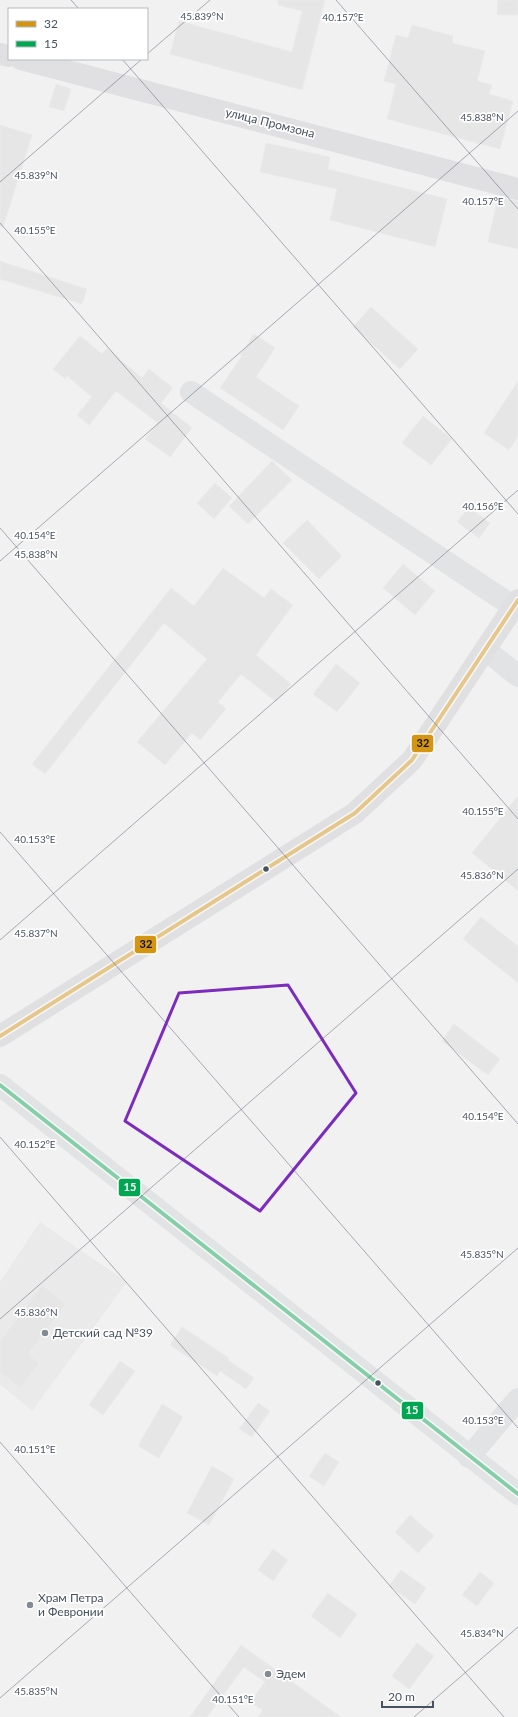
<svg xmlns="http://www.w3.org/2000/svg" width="518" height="1717" viewBox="0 0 518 1717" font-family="Lato,sans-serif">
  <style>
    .education { fill: #e3e2e4 }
    .building { fill: #d9d9db; stroke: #e3e3e4 }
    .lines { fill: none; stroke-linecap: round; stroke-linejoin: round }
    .minor { stroke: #cfd2d5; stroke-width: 22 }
    .major { stroke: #cacdd2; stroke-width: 22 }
    .bus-1-casing { stroke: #fff; stroke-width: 7 }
    .bus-2-casing { stroke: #fff; stroke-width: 7 }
    .bus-1 { stroke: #d49513; stroke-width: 4 }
    .bus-2 { stroke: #00a651; stroke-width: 4 }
    .marked { fill: none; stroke: #7b2cbf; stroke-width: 3; stroke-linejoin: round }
    .ticks { fill: none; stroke: #465260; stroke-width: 1; stroke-opacity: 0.45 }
    .bus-dot { fill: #465260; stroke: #fff; stroke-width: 1.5 }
    .poi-dot { fill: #828a93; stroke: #fff; stroke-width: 1.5 }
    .labels { text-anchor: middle; stroke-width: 3.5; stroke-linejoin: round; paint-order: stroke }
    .street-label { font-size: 12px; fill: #465260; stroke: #fff }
    .poi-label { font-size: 12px; fill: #465260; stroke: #fff; text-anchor: start }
    .ticks-label { font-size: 10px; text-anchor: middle; fill: #465260; stroke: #fff; stroke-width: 3.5; stroke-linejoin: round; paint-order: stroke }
    .line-badge { stroke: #fff; stroke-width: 1.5 }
    .badge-label { font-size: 11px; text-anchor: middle; font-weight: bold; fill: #fff }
    .pale-badge-label { font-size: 11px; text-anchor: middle; font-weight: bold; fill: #111 }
  </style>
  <rect width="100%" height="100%" fill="#f2f1f1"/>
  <path class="education" d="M 40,1222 L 127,1282 L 32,1411 L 0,1384 L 0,1282 Z"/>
  <g class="building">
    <path d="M 278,0 L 325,0 L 302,90 L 170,54 L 179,21 L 292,52 L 302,11 L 278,5 Z"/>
    <path d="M 498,0 L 518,0 L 518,15 L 497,15 Z"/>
    <path d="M 412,25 L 453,36 L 452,43 L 485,51 L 477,81 L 492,85 L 489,94 L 513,101 L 500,149 L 387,119 L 396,84 L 384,81 L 396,35 L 408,38 Z"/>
    <path d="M 56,84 L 71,89 L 64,111 L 49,107 Z"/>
    <path d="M 0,125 L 32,135 L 3,227 L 0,226 Z"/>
    <path d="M 266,143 L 330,157 L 328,169 L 447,199 L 435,247 L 330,220 L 337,189 L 260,172 Z"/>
    <path d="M 498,197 L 518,201 L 518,249 L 488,242 Z"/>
    <path d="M 0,261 L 87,289 L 82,304 L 0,279 Z"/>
    <path d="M 371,307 L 418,349 L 400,369 L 353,327 Z"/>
    <path d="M 254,334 L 275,348 L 256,377 L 299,406 L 283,430 L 220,388 L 242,356 L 240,355 Z"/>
    <path d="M 80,336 L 102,354 L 107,348 L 142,378 L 149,369 L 173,388 L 161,403 L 192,428 L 170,457 L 145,439 L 158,423 L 116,391 L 89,425 L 77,415 L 92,397 L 67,376 L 65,379 L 53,369 Z"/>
    <path d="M 518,381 L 518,436 L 509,450 L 484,433 Z"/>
    <path d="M 423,416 L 452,439 L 431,465 L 402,443 Z"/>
    <path d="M 272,461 L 292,480 L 248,524 L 229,506 Z"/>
    <path d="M 215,483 L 232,498 L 214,519 L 197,503 Z"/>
    <path d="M 469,507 L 490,523 L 479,538 L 457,522 Z"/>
    <path d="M 307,520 L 342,556 L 319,579 L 283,543 Z"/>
    <path d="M 403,564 L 435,591 L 415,615 L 383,588 Z"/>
    <path d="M 223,568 L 264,598 L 271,589 L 293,605 L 256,655 L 291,684 L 276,702 L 241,674 L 218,702 L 226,709 L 200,740 L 192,733 L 165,765 L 137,742 L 207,659 L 164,623 L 45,774 L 32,764 L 171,588 L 194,606 Z"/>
    <path d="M 336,664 L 360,683 L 337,712 L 313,694 Z"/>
    <path d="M 518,796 L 518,891 L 472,853 Z"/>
    <path d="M 481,917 L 518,946 L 518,983 L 463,939 Z"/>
    <path d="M 454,1024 L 500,1059 L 488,1075 L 442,1041 Z"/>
    <path d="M 42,1285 L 66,1304 L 28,1354 L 39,1363 L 20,1388 L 0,1372 L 0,1341 Z"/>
    <path d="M 182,1327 L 229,1358 L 228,1360 L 254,1378 L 246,1389 L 220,1371 L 217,1376 L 170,1345 Z"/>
    <path d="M 120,1361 L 135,1371 L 103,1415 L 89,1405 Z"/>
    <path d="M 258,1403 L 270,1411 L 252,1437 L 239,1429 Z"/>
    <path d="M 162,1404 L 183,1417 L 159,1458 L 138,1446 Z"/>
    <path d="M 325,1453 L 339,1462 L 324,1486 L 309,1476 Z"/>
    <path d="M 212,1466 L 234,1479 L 209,1525 L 187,1513 Z"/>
    <path d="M 410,1515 L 434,1536 L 418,1553 L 395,1532 Z"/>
    <path d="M 273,1549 L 288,1560 L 273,1581 L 258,1570 Z"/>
    <path d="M 401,1570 L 426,1588 L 415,1604 L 389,1586 Z"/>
    <path d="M 480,1572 L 494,1583 L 477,1606 L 462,1595 Z"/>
    <path d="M 328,1593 L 357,1614 L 340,1638 L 311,1616 Z"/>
    <path d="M 417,1643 L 434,1656 L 409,1689 L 392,1676 Z"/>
    <path d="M 241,1645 L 341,1717 L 258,1717 L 263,1710 L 250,1702 L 265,1682 L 244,1667 L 207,1717 L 190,1717 Z"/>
  </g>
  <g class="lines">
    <g class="minor">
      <path d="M 191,392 L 514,607"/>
      <path d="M 486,650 L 518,676"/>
      <path d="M 0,1085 L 518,1494"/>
      <path d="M 469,1457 L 518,1399"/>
    </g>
    <g class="major">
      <path d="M 0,54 L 9,56"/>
      <path d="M 21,59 L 518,189"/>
      <path d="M 0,1036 L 355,813 L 412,760 L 518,600"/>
    </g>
    <defs>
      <path id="bus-1" d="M 0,1036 L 355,813 L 412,760 L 518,600"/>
      <path id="bus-2" d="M 0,1085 L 518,1494"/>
    </defs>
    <use href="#bus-1" class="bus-1-casing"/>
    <use href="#bus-2" class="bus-2-casing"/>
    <use href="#bus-1" class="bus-1"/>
    <use href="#bus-2" class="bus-2"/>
  </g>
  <path d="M0 0H518V1717H0ZM 288,985 L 356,1093 L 260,1211 L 125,1121 L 179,993 Z" fill="#f2f1f1" fill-opacity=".55" fill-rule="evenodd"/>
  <path class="marked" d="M 288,985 L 356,1093 L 260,1211 L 125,1121 L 179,993 Z"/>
  <path class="ticks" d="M 71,0 L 79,9M 336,0 L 518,209M 147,54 L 210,0M 122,59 L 518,514M 0,182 L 142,59M 0,223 L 518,819M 0,528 L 518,1124M 0,561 L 518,111M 0,832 L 518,1428M 0,940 L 518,490M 0,1137 L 504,1717M 0,1319 L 518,869M 0,1442 L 239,1717M 0,1698 L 518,1248M 414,1717 L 518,1627"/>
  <g class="bus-dot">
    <circle cx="266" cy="869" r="3.5"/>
    <circle cx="378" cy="1383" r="3.5"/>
  </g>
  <g class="poi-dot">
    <circle cx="45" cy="1333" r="4"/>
    <circle cx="30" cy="1605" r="4"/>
    <circle cx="268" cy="1674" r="4"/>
  </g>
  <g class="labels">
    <g class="street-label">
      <text transform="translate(270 123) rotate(14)" y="4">улица Промзона</text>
    </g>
    <g class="poi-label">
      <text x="53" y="1337">Детский сад №39</text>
      <text x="38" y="1602">Храм Петра<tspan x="38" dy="14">и Февронии</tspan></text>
      <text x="276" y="1678">Эдем</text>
    </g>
  </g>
  <g class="ticks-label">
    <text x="202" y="20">45.839°N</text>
    <text x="343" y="21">40.157°E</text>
    <text x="482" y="121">45.838°N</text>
    <text x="36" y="179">45.839°N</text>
    <text x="483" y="205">40.157°E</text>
    <text x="35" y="234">40.155°E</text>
    <text x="483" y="510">40.156°E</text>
    <text x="35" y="539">40.154°E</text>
    <text x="36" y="558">45.838°N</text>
    <text x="483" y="815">40.155°E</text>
    <text x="35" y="843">40.153°E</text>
    <text x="482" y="879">45.836°N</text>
    <text x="36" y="937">45.837°N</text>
    <text x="483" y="1120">40.154°E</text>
    <text x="35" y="1148">40.152°E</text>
    <text x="482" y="1258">45.835°N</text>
    <text x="36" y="1316">45.836°N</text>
    <text x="483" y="1424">40.153°E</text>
    <text x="35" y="1453">40.151°E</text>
    <text x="482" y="1637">45.834°N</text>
    <text x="36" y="1695">45.835°N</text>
    <text x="233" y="1703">40.151°E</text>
  </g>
  <g class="line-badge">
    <rect x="411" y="734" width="23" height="19" rx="4" fill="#d49513"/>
    <rect x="134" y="935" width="23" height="19" rx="4" fill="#d49513"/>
    <rect x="118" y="1178" width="23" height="19" rx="4" fill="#00a651"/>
    <rect x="401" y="1401" width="23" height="19" rx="4" fill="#00a651"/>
  </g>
  <g class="badge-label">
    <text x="130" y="1191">15</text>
    <text x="412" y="1414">15</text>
  </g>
  <g class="pale-badge-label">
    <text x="423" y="747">32</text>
    <text x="146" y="948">32</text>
  </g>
  <rect x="8" y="8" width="140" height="52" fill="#ffffff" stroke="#b5babf"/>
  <rect x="16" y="21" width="20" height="6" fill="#d49513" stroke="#b5babf"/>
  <text x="44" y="28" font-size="12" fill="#465260">32</text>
  <rect x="16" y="41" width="20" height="6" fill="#00a651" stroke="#b5babf"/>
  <text x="44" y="48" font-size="12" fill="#465260">15</text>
  <path d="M382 1701v6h51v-6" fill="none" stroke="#465260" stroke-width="2"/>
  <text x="388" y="1701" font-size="12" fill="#465260" stroke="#ffffff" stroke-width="3" paint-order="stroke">20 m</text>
</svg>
